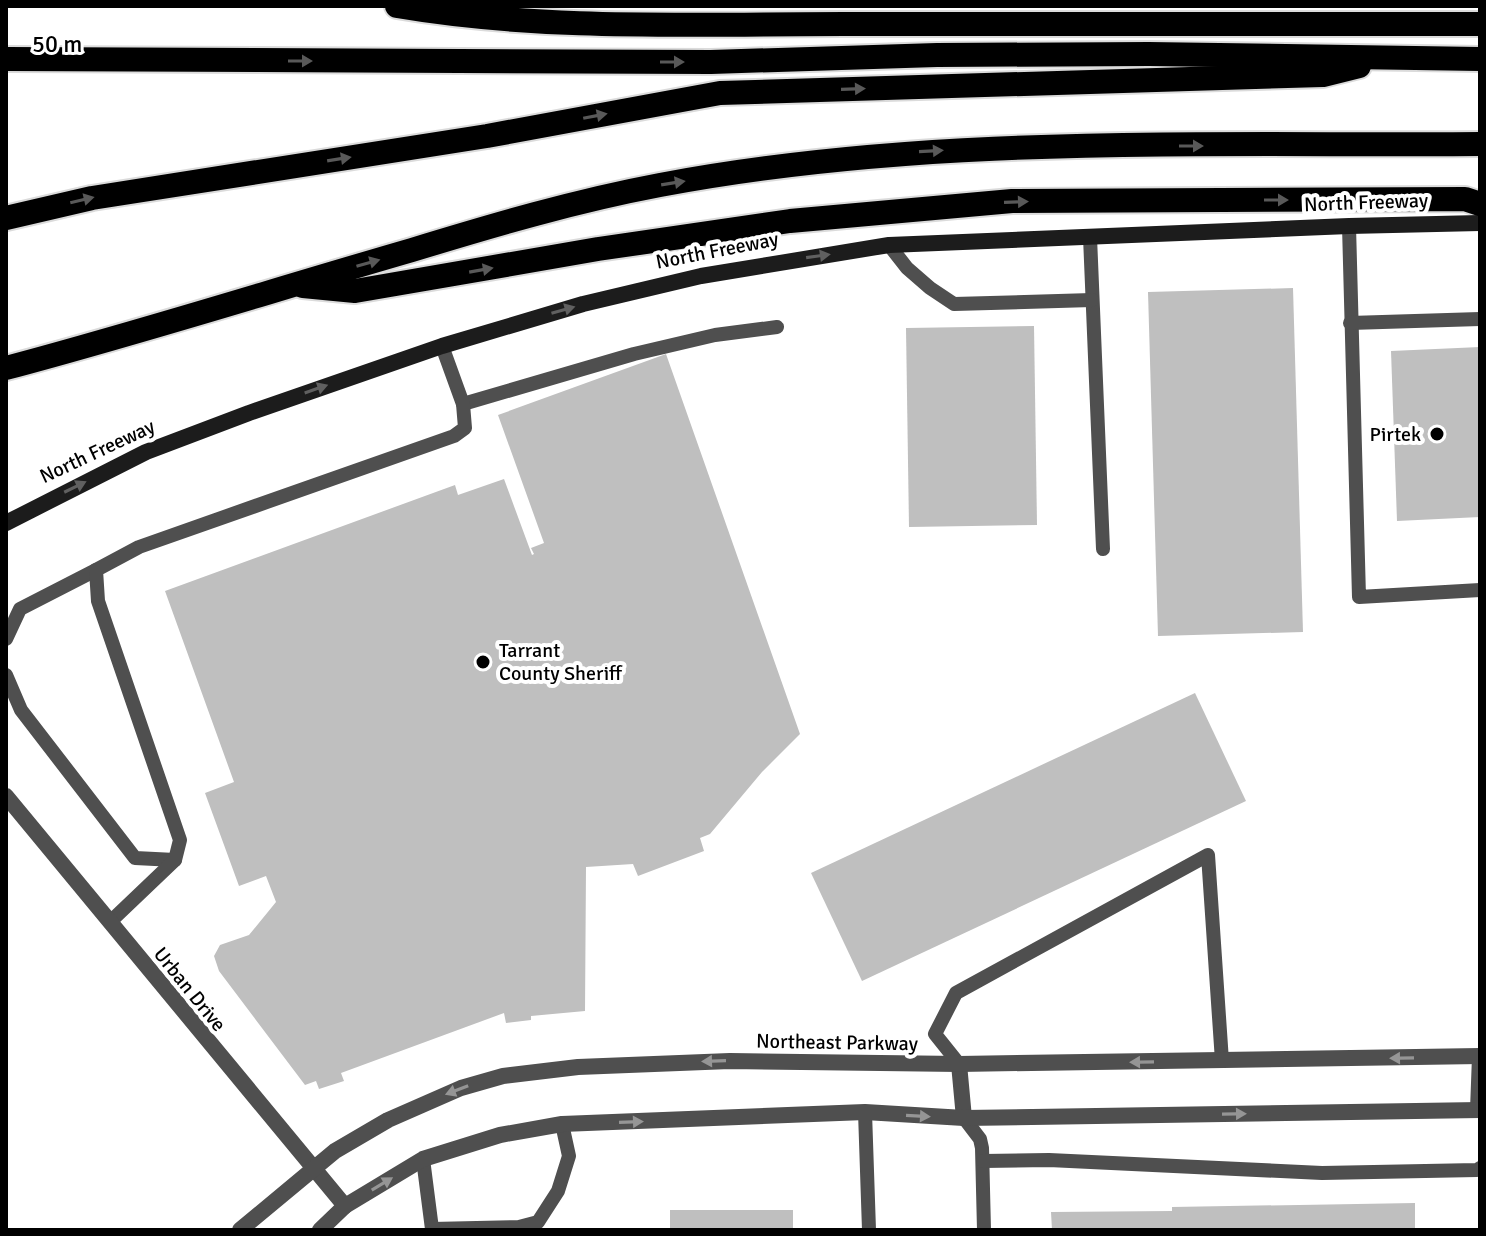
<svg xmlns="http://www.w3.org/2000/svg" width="1486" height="1236" viewBox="0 0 1486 1236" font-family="Signika,sans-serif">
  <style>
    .building { fill: #bfbfbf }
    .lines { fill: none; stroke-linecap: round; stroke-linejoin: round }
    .motorway-casing { stroke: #dbdbdb; stroke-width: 28 }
    .service { stroke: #4f4f4f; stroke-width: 14 }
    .minor { stroke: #4f4f4f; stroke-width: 16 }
    .secondary { stroke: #1c1c1c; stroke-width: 16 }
    .motorway { stroke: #000; stroke-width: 24 }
    .oneway { fill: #595959 }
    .oneway2 { fill: #606060 }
    .oneway3 { fill: #959595 }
    .poi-dot { fill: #000; stroke: #fff; stroke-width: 3 }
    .labels { text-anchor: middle; stroke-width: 8; stroke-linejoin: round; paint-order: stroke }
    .street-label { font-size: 20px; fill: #000; stroke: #fff }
    .poi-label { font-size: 20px; fill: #000; stroke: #fff; text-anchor: end }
  </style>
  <rect width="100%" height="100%" fill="#fff"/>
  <g class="building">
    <path d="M 1293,288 L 1303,632 L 1158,636 L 1148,292 Z"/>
    <path d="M 1034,326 L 1037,525 L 909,527 L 906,328 Z"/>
    <path d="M 1480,347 L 1480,517 L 1397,521 L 1391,351 Z"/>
    <path d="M 666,354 L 800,734 L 762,772 L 710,834 L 700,838 L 704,851 L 638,876 L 633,864 L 586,867 L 585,1011 L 531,1016 L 531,1020 L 506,1023 L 504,1013 L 341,1073 L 344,1081 L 319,1089 L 316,1081 L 305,1085 L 219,971 L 214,956 L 220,945 L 249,935 L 276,902 L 266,876 L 239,886 L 205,793 L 234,782 L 165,591 L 455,485 L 458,495 L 504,479 L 532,555 L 534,554 L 531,548 L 544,543 L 498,415 Z"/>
    <path d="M 1195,693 L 1246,801 L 862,981 L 811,873 Z"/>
    <path d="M 1415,1203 L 1415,1230 L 1052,1230 L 1051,1212 L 1172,1211 L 1172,1207 Z"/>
    <rect x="670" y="1210" width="123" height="20"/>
  </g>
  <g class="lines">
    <defs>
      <g id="motorway">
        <path d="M 397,6 C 543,31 696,24 844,24 C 1056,24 1268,24 1480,24"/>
        <path d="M 6,59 L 711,62 L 937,55 L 1149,54 L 1480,59"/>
        <path d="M 6,218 L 92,198 L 487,136 L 720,93 L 1323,75 L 1359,66"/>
        <path d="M 303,286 L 355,291 L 598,249 L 790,221 L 1012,201 L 1465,199 L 1480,204"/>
        <path d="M 6,368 C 142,332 277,289 412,250 C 494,225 575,201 660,185 C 930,134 1206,146 1480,144"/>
      </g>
    </defs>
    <use href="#motorway" class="motorway-casing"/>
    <g class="service">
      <path d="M 1349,226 L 1359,597 L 1480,590"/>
      <path d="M 1090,237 L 1103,549"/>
      <path d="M 889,245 L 907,268 L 930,288 L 954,304 L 1092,300"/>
      <path d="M 1350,323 L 1480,319"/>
      <path d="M 463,404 L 634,354 L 715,335 L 777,327"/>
      <path d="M 6,639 L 20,609 L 96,570"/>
      <path d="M 6,675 L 21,710 L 135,858 L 175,860"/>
      <path d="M 110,922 L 175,860 L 180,840 L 98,601 L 96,570 L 139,547 L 454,436 L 465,428 L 463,404 L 442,346"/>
      <path d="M 959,1064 L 935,1034 L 956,993 L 1208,855 L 1222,1061"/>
      <path d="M 865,1112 L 869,1230"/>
      <path d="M 964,1118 L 980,1139 L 982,1148 L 984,1230"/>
      <path d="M 423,1159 L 432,1229 L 519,1227 L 538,1222 L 558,1191 L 569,1156 L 562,1124"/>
      <path d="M 983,1161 L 1049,1160 L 1322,1173 L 1477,1170 L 1480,1168"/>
    </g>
    <g class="minor">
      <path d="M 6,796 L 345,1206"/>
      <path d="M 959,1064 L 964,1118"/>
      <path d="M 1478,1110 L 1480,1056"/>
      <path d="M 240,1230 L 335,1151 L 388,1120 L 461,1088 L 503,1076 L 578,1067 L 730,1061 L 959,1064 L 1480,1056"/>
      <path d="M 320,1230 L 345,1206 L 423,1159 L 500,1135 L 562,1124 L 865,1112 L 964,1118 L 1480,1110"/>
    </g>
    <path class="secondary" d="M 6,523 L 146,452 L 249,413 L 442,346 L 583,304 L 701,276 L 889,245 L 1349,226 L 1480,223"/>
    <use href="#motorway" class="motorway"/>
  </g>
  <defs><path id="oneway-solid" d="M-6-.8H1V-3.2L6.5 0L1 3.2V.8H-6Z" transform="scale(2)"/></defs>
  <g class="oneway">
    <use href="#oneway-solid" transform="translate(300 61)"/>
    <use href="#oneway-solid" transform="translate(672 62)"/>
    <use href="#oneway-solid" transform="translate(853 89) rotate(-2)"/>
    <use href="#oneway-solid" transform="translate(595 116) rotate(-11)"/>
    <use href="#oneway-solid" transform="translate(1191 146)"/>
    <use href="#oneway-solid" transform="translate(931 151) rotate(-3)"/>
    <use href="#oneway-solid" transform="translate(339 159) rotate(-9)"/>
    <use href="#oneway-solid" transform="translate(673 183) rotate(-9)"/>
    <use href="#oneway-solid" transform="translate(82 200) rotate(-13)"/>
    <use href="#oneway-solid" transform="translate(1276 200)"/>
    <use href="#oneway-solid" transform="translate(1016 202) rotate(-2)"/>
    <use href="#oneway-solid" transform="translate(368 263) rotate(-16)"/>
    <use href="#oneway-solid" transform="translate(481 270) rotate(-10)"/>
  </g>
  <g class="oneway2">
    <use href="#oneway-solid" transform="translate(818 256) rotate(-8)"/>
    <use href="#oneway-solid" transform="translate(563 310) rotate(-16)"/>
    <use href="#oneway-solid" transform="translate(316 389) rotate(-19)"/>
    <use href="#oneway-solid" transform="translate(75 487) rotate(-26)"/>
  </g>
  <g class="oneway3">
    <use href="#oneway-solid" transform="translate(1402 1058) rotate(179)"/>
    <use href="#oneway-solid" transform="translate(714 1061) rotate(178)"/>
    <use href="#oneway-solid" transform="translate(1142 1062) rotate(179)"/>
    <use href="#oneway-solid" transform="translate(457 1090) rotate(159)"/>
    <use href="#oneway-solid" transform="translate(1234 1114) rotate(-1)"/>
    <use href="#oneway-solid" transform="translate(918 1116) rotate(3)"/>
    <use href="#oneway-solid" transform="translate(631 1122) rotate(-2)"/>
    <use href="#oneway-solid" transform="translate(382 1184) rotate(-31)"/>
  </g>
  <g class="poi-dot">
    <circle cx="1437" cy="434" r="8"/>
    <circle cx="483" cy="662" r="8"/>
  </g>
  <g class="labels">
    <g class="street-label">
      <text transform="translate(1366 202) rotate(-2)" y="7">North Freeway</text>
      <text transform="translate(717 250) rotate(-11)" y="7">North Freeway</text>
      <text transform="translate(97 451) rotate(-25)" y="7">North Freeway</text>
      <text transform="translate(190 989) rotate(51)" y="7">Urban Drive</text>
      <text transform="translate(837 1042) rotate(1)" y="7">Northeast Parkway</text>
    </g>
    <g class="poi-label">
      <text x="1421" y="441">Pirtek</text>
      <text x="499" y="657" text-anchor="start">Tarrant<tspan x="499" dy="23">County Sheriff</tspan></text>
    </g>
  </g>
  <rect width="1486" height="1236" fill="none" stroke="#000000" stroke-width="16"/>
  <path d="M20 52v12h198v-12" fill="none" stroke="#000000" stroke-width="4"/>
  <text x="32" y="52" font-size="24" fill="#000000" stroke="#ffffff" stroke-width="6" paint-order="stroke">50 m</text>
</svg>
